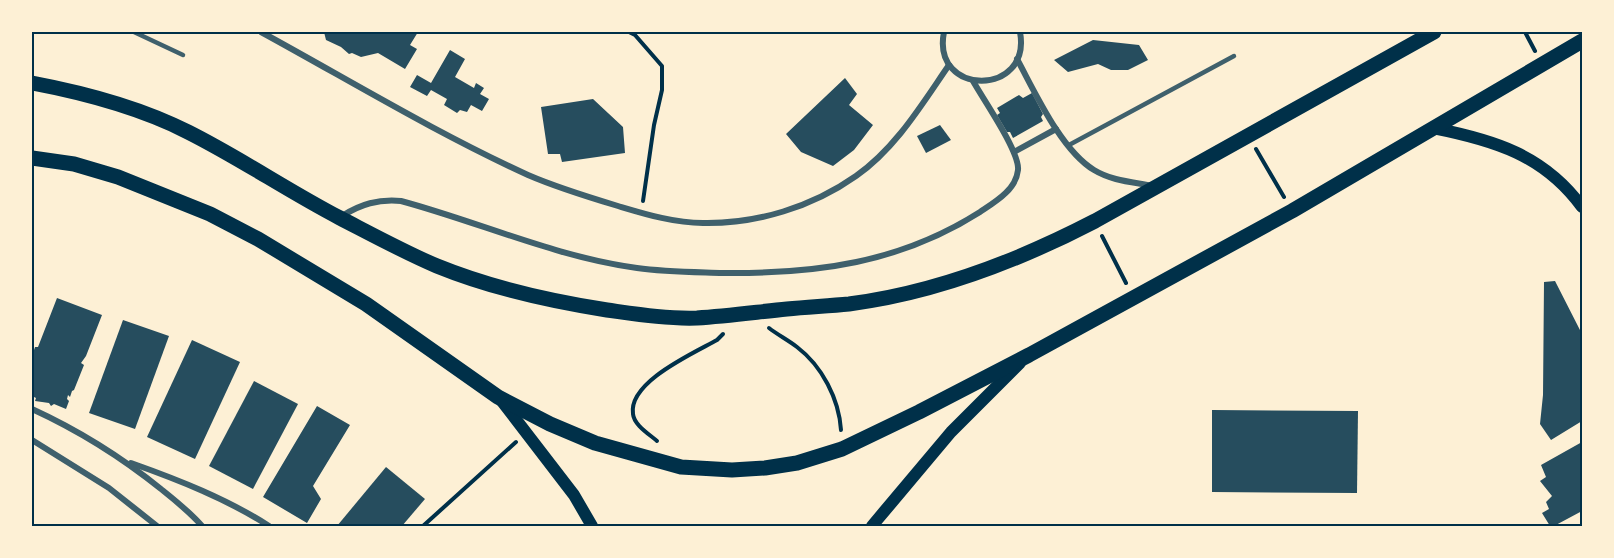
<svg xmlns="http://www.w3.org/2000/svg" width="1614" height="558" viewBox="0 0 1614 558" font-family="'PT Sans',sans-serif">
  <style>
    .building { fill: #264d5e }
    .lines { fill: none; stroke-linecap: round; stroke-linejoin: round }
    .path { stroke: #003049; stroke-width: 4 }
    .service { stroke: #3f606c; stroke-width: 4.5 }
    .minor { stroke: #3f606c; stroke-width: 6 }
    .secondary { stroke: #003049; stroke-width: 12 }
    .primary { stroke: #003049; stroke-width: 15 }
    .neatline { fill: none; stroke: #003049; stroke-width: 2 }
  </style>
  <rect width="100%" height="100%" fill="#fdf0d5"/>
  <g class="building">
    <path d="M 324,32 L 418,32 L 410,45 L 417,49 L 405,69 L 378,53 L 361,57 L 352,53 L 349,54 L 341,47 L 326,40 Z"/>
    <path d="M 1093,40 L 1139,45 L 1148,60 L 1128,70 L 1111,70 L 1098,64 L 1068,72 L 1054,60 Z"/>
    <path d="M 450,50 L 465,59 L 455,77 L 474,88 L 476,83 L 484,88 L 480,94 L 489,99 L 482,111 L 471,105 L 467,112 L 460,110 L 457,113 L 444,105 L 447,99 L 431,90 L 427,96 L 410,87 L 417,75 L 431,83 Z"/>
    <path d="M 845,78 L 857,94 L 849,105 L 873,125 L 854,150 L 833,166 L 801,152 L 786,134 Z"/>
    <path d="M 1032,93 L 1043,114 L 1041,117 L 1043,121 L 1013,138 L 1010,132 L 1007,132 L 997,115 L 1000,113 L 997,108 L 1019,95 L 1023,98 Z"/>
    <path d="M 593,99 L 623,127 L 625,153 L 562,162 L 560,154 L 548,154 L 541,107 Z"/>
    <path d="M 940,125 L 951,140 L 926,153 L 917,136 Z"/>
    <path d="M 1555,281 L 1582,334 L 1582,421 L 1551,440 L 1540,424 L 1543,395 L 1544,282 Z"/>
    <path d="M 57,298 L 102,315 L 86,356 L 81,363 L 84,365 L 74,390 L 72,391 L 70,397 L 68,395 L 67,399 L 69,401 L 66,409 L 54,404 L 51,406 L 49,403 L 35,401 L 36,398 L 32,396 L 32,356 L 35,347 L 38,347 Z"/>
    <path d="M 123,320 L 169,336 L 135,429 L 89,413 Z"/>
    <path d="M 192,340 L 240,362 L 195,459 L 147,437 Z"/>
    <path d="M 254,381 L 298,404 L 253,489 L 209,466 Z"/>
    <path d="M 317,406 L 350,425 L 313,486 L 321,499 L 307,523 L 263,497 Z"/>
    <path d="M 1212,410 L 1358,411 L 1357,493 L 1212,492 Z"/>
    <path d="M 1582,442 L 1582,511 L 1554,526 L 1550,526 L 1542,513 L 1549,509 L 1546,502 L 1552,496 L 1540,481 L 1546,477 L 1541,465 Z"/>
    <path d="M 386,467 L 425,499 L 402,526 L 337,526 Z"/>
  </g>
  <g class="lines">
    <g class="path">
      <path d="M 629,32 L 635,35 L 662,66 L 662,90 L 654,125 L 643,201"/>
      <path d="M 1525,32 L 1535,51"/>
      <path d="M 1256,149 L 1284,197"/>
      <path d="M 1102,236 L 1126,283"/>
      <path d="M 769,328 C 778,335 788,340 797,347 C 822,366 839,399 841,430"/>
      <path d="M 657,441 C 649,434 634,425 633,414 C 628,382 694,353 717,340 L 723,334"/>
      <path d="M 423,526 L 516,442"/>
    </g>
    <g class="service">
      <path d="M 134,32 L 183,55"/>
      <path d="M 1069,145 L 1234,56"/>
    </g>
    <g class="minor">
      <path d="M 261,32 C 349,80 436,133 528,175 C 558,188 588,197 618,206 C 645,214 674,223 703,223 C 757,224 812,207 856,176 C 896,148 922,104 949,65"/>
      <path d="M 944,32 C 931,97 1032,97 1020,32"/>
      <path d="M 1017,59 C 1035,92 1061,150 1094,170 C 1112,181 1133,182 1153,186"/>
      <path d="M 1014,152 L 1056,129"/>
      <path d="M 342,216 C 361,204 378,199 401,201 C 479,222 556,257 637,268 C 665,272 694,272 723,273 C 816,274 900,263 980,212 C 995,202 1016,190 1018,170 C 1020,152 983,99 973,81"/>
      <path d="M 32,409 C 80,431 120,456 161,489 C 176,501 190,512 202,526"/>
      <path d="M 32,440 L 109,488 L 157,526"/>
      <path d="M 131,463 C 179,480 227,499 269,526"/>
    </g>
    <g class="secondary">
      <path d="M 1433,128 C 1494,140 1544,155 1582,207"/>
      <path d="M 501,400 L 574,495 L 592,526"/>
      <path d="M 872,526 L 951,432 L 1020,363"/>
    </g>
    <g class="primary">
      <path d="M 32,83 C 85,93 139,107 188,132 C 240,158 288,191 340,218 C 371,234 406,253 437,266 C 491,288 549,301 607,310 C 636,314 667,319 697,318 C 727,316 757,312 787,309 C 808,307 828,306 849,304 C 935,293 1018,261 1095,221 L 1434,32"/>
      <path d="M 32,158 L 74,164 L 118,177 L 210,214 L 258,239 L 366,304 L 498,397 L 550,424 L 595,443 L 681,467 L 732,470 L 765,468 L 797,463 L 842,449 L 919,412 L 1029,355 L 1292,211 L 1582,41"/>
    </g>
  </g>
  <rect width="1614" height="558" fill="none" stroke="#fdf0d5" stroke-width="66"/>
  <rect x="33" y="33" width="1548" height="492" class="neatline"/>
</svg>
